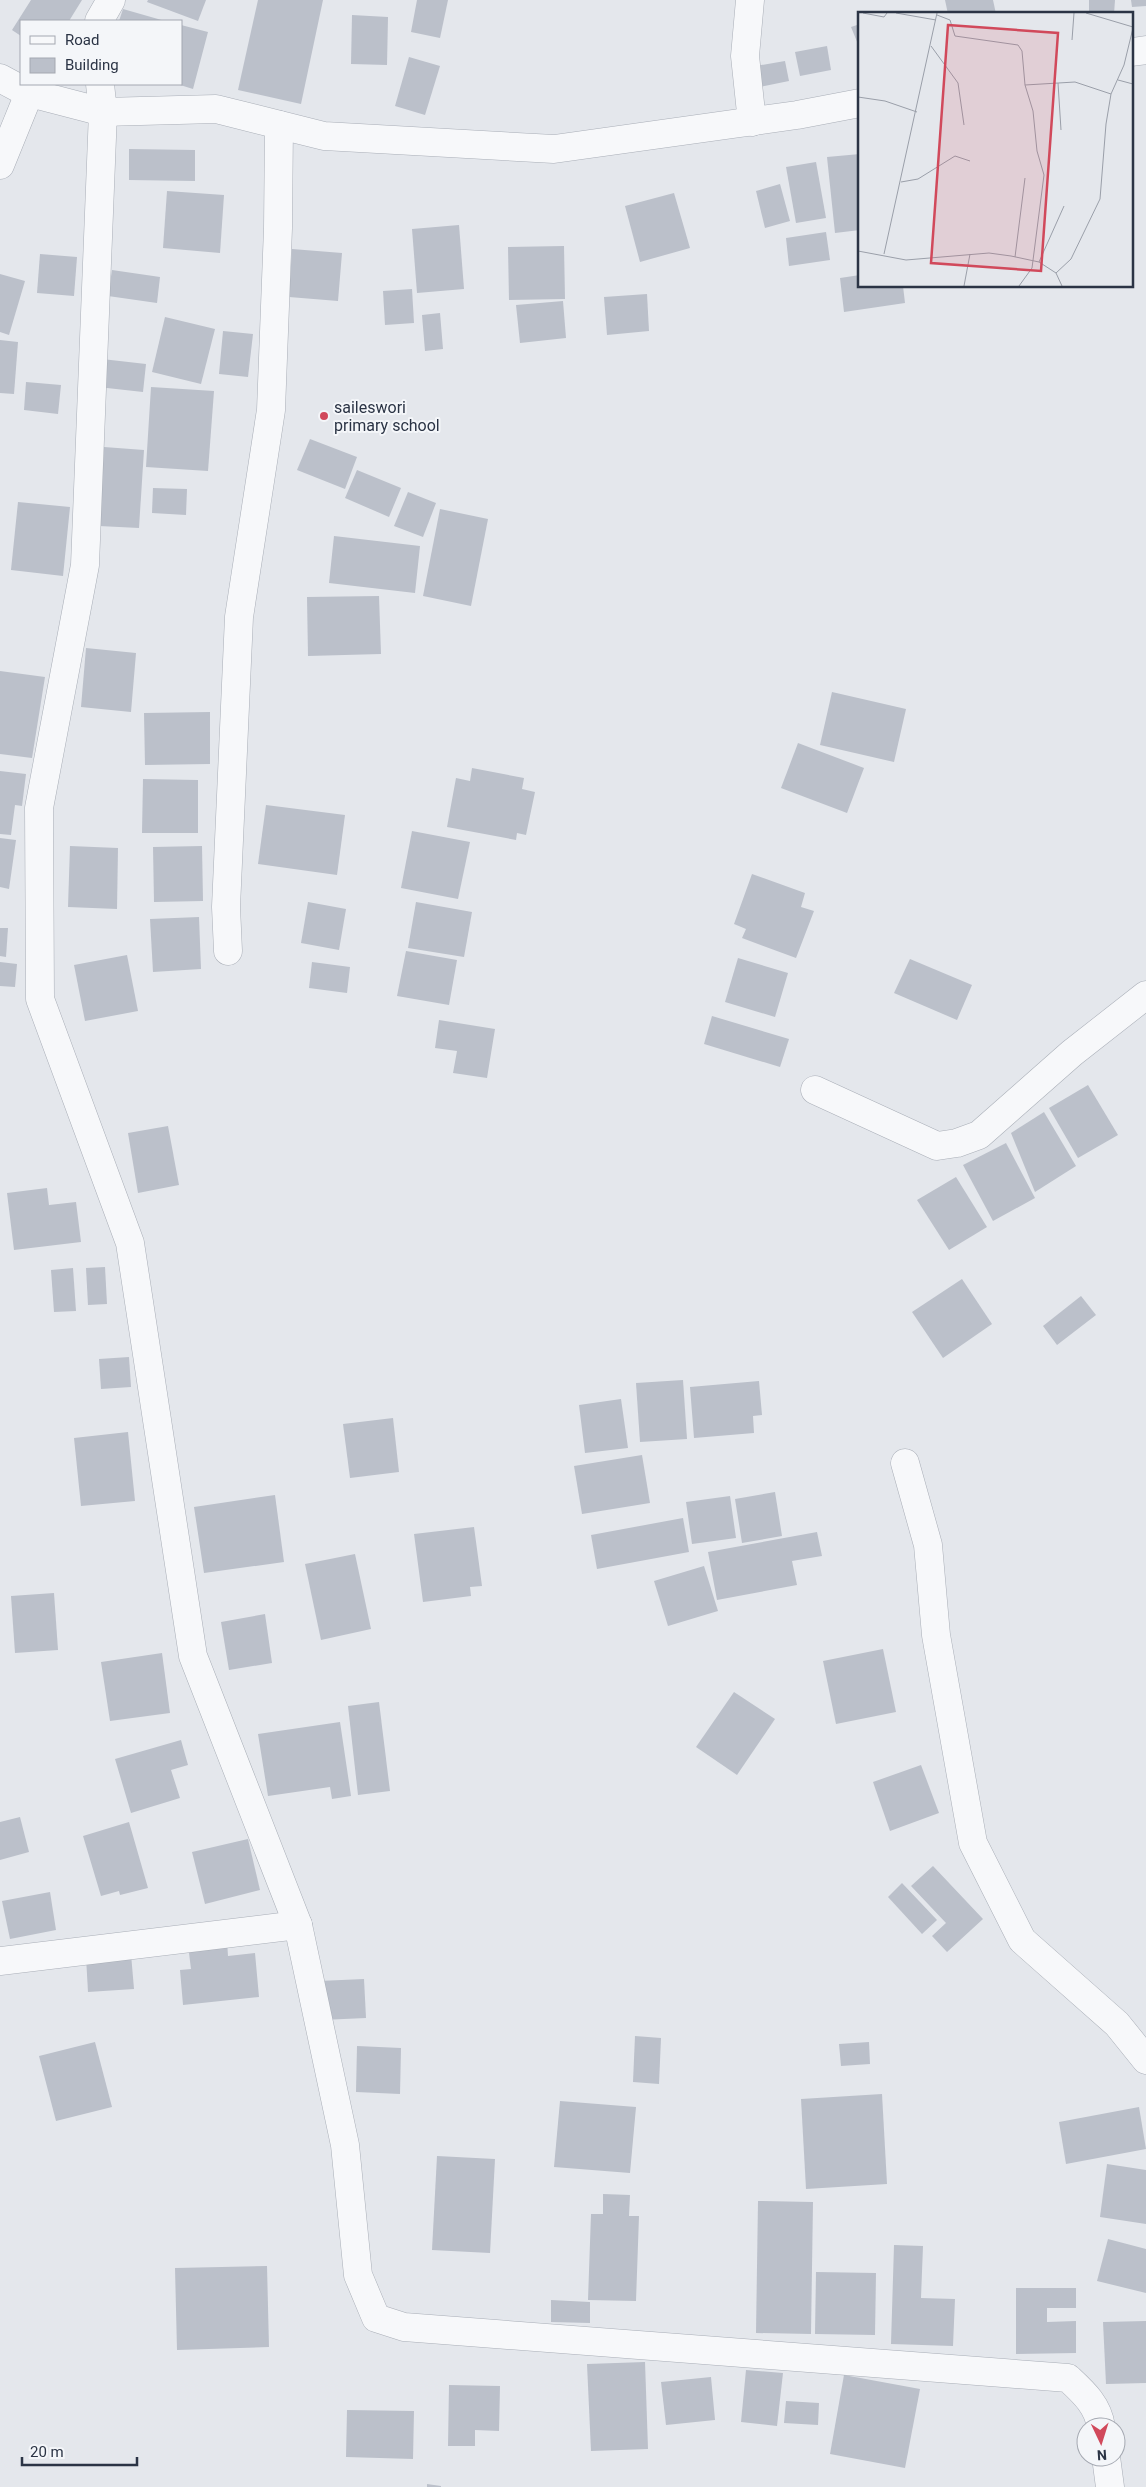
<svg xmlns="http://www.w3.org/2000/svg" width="1146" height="2487" viewBox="0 0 1146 2487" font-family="Roboto,sans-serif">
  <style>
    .building { fill: #bbc0ca }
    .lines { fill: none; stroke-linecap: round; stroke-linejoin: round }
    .minor-casing { stroke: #a9aeb7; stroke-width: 29 }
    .minor { stroke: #f7f8fa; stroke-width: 28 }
    .poi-dot { fill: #d1495b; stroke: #f4f6f9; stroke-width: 2 }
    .labels { text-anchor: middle; stroke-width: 4; stroke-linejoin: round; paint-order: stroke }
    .poi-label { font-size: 16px; fill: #2b3445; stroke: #f4f6f9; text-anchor: start }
    .inset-road { fill: none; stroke: #9a9fa9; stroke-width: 1 }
    .view { fill: #d1495b; fill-opacity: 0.15; stroke: #d1495b; stroke-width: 2.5 }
    .inset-edge { fill: none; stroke: #2b3445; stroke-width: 2.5 }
  </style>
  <rect width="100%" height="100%" fill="#e4e7ec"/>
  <g class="building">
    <path d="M 31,0 L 82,0 L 69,21 L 21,21 L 21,36 L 12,30 Z"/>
    <path d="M 148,0 L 206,0 L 198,21 L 147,2 Z"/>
    <path d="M 258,0 L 323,0 L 301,104 L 238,90 Z"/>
    <path d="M 417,0 L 448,0 L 440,38 L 411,32 Z"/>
    <path d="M 945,0 L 993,0 L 996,14 L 948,14 Z"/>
    <path d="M 1089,0 L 1115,0 L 1114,14 L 1089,14 Z"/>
    <path d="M 1131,0 L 1146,0 L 1146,6 L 1132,7 Z"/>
    <path d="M 123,9 L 165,21 L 119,21 Z"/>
    <path d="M 352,15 L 388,17 L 387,65 L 351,64 Z"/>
    <path d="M 860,24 L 860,49 L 851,27 Z"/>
    <path d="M 181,25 L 208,32 L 193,89 L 177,84 L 181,84 Z"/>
    <path d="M 827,46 L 831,70 L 800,76 L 795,52 Z"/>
    <path d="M 409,57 L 440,66 L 425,115 L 395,106 Z"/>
    <path d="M 785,61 L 789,81 L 760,87 L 756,66 Z"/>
    <path d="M 129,149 L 195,150 L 195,181 L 129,180 Z"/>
    <path d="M 860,154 L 860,230 L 835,233 L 827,157 Z"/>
    <path d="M 816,162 L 826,218 L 796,223 L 786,167 Z"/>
    <path d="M 780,184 L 790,221 L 765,228 L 756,191 Z"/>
    <path d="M 167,191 L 224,195 L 220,253 L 163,248 Z"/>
    <path d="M 674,193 L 690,248 L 640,262 L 625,206 Z"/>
    <path d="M 459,225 L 464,289 L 417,293 L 412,229 Z"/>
    <path d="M 826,232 L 830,260 L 789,266 L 786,238 Z"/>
    <path d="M 564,246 L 565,299 L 509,300 L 508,247 Z"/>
    <path d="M 292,249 L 342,253 L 338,301 L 289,297 Z"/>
    <path d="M 40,254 L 77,257 L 74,296 L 37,293 Z"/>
    <path d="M 112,270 L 160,277 L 157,303 L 108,296 Z"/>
    <path d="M 0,274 L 25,281 L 9,335 L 0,332 Z"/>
    <path d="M 860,275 L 860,286 L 903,286 L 905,303 L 844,312 L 840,278 Z"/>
    <path d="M 412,289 L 414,323 L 385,325 L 383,291 Z"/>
    <path d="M 647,294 L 649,331 L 607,335 L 604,297 Z"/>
    <path d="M 563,301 L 566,338 L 520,343 L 516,305 Z"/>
    <path d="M 440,313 L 443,349 L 425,351 L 422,315 Z"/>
    <path d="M 165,317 L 215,329 L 201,384 L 152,372 Z"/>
    <path d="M 223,331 L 253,334 L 248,377 L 219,374 Z"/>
    <path d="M 0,340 L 18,342 L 14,394 L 0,393 Z"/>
    <path d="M 102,359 L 146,364 L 143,392 L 98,387 Z"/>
    <path d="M 26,382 L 61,385 L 58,414 L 24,410 Z"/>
    <path d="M 151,387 L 214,391 L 208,471 L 146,467 Z"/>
    <path d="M 310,439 L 357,457 L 345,489 L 297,470 Z"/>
    <path d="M 104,447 L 144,450 L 139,528 L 99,526 Z"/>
    <path d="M 357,470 L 401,488 L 389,517 L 345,498 Z"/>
    <path d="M 153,488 L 187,489 L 186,515 L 152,513 Z"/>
    <path d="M 408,492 L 436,503 L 423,537 L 394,526 Z"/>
    <path d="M 18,502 L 70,507 L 63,576 L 11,570 Z"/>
    <path d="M 440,509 L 488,519 L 471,606 L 423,596 Z"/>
    <path d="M 334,536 L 420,546 L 415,593 L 329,583 Z"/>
    <path d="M 379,596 L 381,654 L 308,656 L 307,597 Z"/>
    <path d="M 86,648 L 136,653 L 131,712 L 81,707 Z"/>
    <path d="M 0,671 L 45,677 L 32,758 L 0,754 Z"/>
    <path d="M 832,692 L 906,709 L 894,762 L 820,745 Z"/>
    <path d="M 210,712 L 210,764 L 145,765 L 144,713 Z"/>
    <path d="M 798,743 L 864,768 L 847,813 L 781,788 Z"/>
    <path d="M 472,768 L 524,778 L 522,789 L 535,792 L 526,835 L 517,833 L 516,840 L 447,827 L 456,778 L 470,781 Z"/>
    <path d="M 0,771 L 26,774 L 22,806 L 15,805 L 11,835 L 0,834 Z"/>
    <path d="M 143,779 L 198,780 L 198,833 L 142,833 Z"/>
    <path d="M 266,805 L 345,815 L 337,875 L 258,864 Z"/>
    <path d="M 412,831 L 470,842 L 458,899 L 401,888 Z"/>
    <path d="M 0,838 L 16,840 L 9,889 L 0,887 Z"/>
    <path d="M 70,846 L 118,848 L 117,909 L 68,907 Z"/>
    <path d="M 202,846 L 203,901 L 154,902 L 153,847 Z"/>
    <path d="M 752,874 L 805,893 L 801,907 L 814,911 L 796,958 L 742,938 L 746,929 L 734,924 Z"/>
    <path d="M 308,902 L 346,909 L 339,950 L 301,943 Z"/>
    <path d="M 416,902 L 472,912 L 464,957 L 408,948 Z"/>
    <path d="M 199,917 L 201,969 L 153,972 L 150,919 Z"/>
    <path d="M 0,928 L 8,928 L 6,957 L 0,956 Z"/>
    <path d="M 406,951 L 457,960 L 449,1005 L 397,996 Z"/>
    <path d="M 127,955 L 138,1011 L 85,1021 L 74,965 Z"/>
    <path d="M 738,958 L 788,973 L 775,1017 L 725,1002 Z"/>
    <path d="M 910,959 L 972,985 L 957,1020 L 894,993 Z"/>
    <path d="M 0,962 L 17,964 L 15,987 L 0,986 Z"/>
    <path d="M 312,962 L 350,967 L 347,993 L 309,988 Z"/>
    <path d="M 712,1016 L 789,1039 L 780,1067 L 704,1044 Z"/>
    <path d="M 439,1020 L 495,1029 L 487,1078 L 453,1073 L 457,1051 L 435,1048 Z"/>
    <path d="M 1088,1085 L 1118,1135 L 1078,1158 L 1049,1108 Z"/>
    <path d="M 1044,1112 L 1076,1166 L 1035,1192 L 1011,1133 Z"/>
    <path d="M 168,1126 L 179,1185 L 138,1193 L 128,1133 Z"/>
    <path d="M 1006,1143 L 1035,1198 L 993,1221 L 963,1165 Z"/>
    <path d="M 956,1177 L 987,1227 L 949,1250 L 917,1200 Z"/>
    <path d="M 47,1188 L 49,1205 L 76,1202 L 81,1242 L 14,1250 L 7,1193 Z"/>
    <path d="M 105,1267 L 107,1304 L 88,1305 L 86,1268 Z"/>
    <path d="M 73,1268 L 76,1311 L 54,1312 L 51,1270 Z"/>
    <path d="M 962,1279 L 992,1324 L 943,1358 L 912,1312 Z"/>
    <path d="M 1081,1296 L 1096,1315 L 1057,1345 L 1043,1326 Z"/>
    <path d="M 129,1357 L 131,1387 L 101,1389 L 99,1359 Z"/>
    <path d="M 683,1380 L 687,1439 L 640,1442 L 636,1383 Z"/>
    <path d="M 759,1381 L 762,1415 L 753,1416 L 754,1433 L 694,1438 L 690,1387 Z"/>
    <path d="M 621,1399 L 628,1448 L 585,1453 L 579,1405 Z"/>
    <path d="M 393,1418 L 399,1472 L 350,1478 L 343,1424 Z"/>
    <path d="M 128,1432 L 135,1501 L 81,1506 L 74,1438 Z"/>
    <path d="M 642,1455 L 650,1503 L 582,1514 L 574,1466 Z"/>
    <path d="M 775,1492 L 782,1536 L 742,1543 L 735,1499 Z"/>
    <path d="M 275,1495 L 284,1562 L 204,1573 L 194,1507 Z"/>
    <path d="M 730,1496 L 736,1538 L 692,1544 L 686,1502 Z"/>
    <path d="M 683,1518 L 689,1552 L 597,1569 L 591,1535 Z"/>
    <path d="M 474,1527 L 482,1586 L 470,1587 L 471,1596 L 423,1602 L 414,1534 Z"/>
    <path d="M 817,1532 L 822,1556 L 792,1561 L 797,1585 L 717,1600 L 708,1552 Z"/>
    <path d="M 355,1554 L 371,1629 L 321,1640 L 305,1564 Z"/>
    <path d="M 704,1566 L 718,1611 L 668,1626 L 654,1581 Z"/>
    <path d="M 54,1593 L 58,1650 L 15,1653 L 11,1596 Z"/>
    <path d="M 265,1614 L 272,1663 L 229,1670 L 221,1622 Z"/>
    <path d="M 883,1649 L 896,1712 L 836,1724 L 823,1661 Z"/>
    <path d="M 162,1653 L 170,1713 L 110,1721 L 101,1662 Z"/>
    <path d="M 734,1692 L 775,1719 L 737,1775 L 696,1747 Z"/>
    <path d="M 379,1702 L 390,1791 L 358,1795 L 348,1706 Z"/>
    <path d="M 340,1722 L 351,1796 L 332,1799 L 330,1787 L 268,1796 L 258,1734 Z"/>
    <path d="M 181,1740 L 188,1765 L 171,1770 L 180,1798 L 131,1813 L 115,1759 Z"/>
    <path d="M 921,1765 L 939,1813 L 890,1831 L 873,1782 Z"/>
    <path d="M 20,1817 L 29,1852 L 0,1860 L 0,1822 Z"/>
    <path d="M 129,1822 L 148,1888 L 120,1895 L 119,1891 L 101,1896 L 83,1836 Z"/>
    <path d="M 248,1839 L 260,1890 L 205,1904 L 192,1852 Z"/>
    <path d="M 933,1866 L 983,1919 L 947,1952 L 932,1936 L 946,1923 L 911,1886 Z"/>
    <path d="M 902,1883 L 937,1920 L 922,1934 L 888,1897 Z"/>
    <path d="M 50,1892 L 56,1930 L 10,1939 L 2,1901 Z"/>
    <path d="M 227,1941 L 228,1956 L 255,1953 L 259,1997 L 183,2005 L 180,1970 L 191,1969 L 188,1945 Z"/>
    <path d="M 131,1954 L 134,1989 L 88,1992 L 86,1957 Z"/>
    <path d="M 364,1979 L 366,2018 L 322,2020 L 319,1981 Z"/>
    <path d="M 635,2036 L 661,2038 L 659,2084 L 633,2082 Z"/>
    <path d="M 95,2042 L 112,2107 L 56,2121 L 39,2056 Z"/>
    <path d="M 869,2042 L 870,2064 L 841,2066 L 839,2044 Z"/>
    <path d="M 357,2046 L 401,2048 L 400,2094 L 356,2092 Z"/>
    <path d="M 882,2094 L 887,2184 L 806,2189 L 801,2099 Z"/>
    <path d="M 560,2101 L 636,2107 L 630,2173 L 554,2167 Z"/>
    <path d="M 1139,2107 L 1146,2149 L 1066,2164 L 1059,2122 Z"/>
    <path d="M 437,2156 L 495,2159 L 490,2253 L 432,2250 Z"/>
    <path d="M 1107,2164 L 1146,2170 L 1146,2224 L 1100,2217 Z"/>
    <path d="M 603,2194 L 630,2195 L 629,2216 L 639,2216 L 636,2301 L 588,2300 L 591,2214 L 603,2214 Z"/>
    <path d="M 758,2201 L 813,2202 L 811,2334 L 756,2333 Z"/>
    <path d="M 1108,2239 L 1146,2249 L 1146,2293 L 1097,2281 Z"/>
    <path d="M 894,2245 L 923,2246 L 921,2298 L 955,2299 L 953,2346 L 891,2344 Z"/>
    <path d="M 267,2266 L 269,2347 L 177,2350 L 175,2268 Z"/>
    <path d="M 816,2272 L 876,2273 L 875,2335 L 815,2334 Z"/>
    <path d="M 1016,2288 L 1076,2288 L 1076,2308 L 1047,2308 L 1047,2322 L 1076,2321 L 1076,2353 L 1016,2354 Z"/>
    <path d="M 551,2300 L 590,2302 L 590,2323 L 551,2322 Z"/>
    <path d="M 1146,2321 L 1146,2383 L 1106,2384 L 1103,2322 Z"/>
    <path d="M 645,2362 L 648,2449 L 591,2451 L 587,2364 Z"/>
    <path d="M 746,2370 L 783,2373 L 777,2426 L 741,2422 Z"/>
    <path d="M 844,2375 L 920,2389 L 905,2468 L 830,2454 Z"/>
    <path d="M 711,2377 L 715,2420 L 666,2425 L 661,2382 Z"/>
    <path d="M 449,2385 L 500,2386 L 499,2431 L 475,2430 L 475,2446 L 448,2446 Z"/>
    <path d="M 786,2401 L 819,2403 L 818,2425 L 784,2423 Z"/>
    <path d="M 347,2410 L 414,2411 L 413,2459 L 346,2457 Z"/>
    <path d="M 427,2484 L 441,2486 L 441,2487 L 427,2487 Z"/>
  </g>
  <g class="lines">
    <defs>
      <g id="minor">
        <path d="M 750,0 L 745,56 L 752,122"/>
        <path d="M 99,21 L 111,0"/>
        <path d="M 1132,52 L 1146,50"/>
        <path d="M 0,78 L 26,92 L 103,112 L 216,109 L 324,136 L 554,149 L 797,115 L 860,103"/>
        <path d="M 100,84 L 103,112 L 85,565 L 39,808 L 40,999 L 130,1243 L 193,1656 L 298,1925 L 345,2145 L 358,2275 L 376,2318 L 404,2327 L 1068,2378 C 1083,2392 1098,2405 1101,2427"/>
        <path d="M 0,165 L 26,101 L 26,92"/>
        <path d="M 228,951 L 226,907 L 239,617 L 271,410 L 278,228 L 279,125"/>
        <path d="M 815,1090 L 937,1146 L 957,1143 L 979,1135 L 1072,1053 L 1146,995"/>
        <path d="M 905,1463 L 928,1545 L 936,1635 L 973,1843 L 1022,1940 L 1117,2024 L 1146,2060"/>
        <path d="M 0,1961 L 298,1925"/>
        <path d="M 1106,2457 L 1110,2487"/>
      </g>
    </defs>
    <use href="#minor" class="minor-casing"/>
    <use href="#minor" class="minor"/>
  </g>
  <circle class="poi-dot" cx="324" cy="416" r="5"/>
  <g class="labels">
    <g class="poi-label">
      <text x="334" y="413">saileswori<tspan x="334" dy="18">primary school</tspan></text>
    </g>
  </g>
  <g transform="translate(858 12)">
    <rect width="275" height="275" fill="#e4e7ec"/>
    <path class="inset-road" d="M 5,1 L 26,5 L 29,1M 38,1 L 78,8M 228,1 L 275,15M 79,3 L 92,8 L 97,24 L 160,33 L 164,39 L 167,73 L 175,99 L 179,139 L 186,163 L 174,256 L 161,274M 214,28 L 216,1M 73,34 L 100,71 L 106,113M 260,68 L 275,72M 200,71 L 203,118M 167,73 L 217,70 L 253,82M 0,85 L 27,89 L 59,100M 43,170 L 60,167 L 97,144 L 112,149M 0,239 L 48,248 L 131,241 L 153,244 L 181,250 L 198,261 L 204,274M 26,242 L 79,1M 157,245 L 167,166M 181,250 L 206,194M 198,261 L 213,247 L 242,187 L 248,112 L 253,82 L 266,53 L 275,16M 106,274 L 112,242"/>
    <path class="view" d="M 90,13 L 200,21 L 183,259 L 73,251 Z"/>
    <rect width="275" height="275" class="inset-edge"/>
  </g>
  <rect x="20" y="20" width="162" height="65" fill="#f4f6f9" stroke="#a4a8b1"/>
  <rect x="30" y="36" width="25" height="8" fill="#f7f8fa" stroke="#a4a8b1"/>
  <text x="65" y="45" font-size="15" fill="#2b3445">Road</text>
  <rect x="30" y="58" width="25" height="15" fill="#bbc0ca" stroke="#a4a8b1"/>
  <text x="65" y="70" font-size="15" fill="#2b3445">Building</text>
  <g transform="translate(1101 2442) rotate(176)"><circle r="24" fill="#f4f6f9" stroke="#a4a8b1"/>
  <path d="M0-4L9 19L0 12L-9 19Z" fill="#d1495b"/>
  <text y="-8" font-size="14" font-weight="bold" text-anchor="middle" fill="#2b3445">N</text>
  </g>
  <path d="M22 2457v8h115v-8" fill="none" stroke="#2b3445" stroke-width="2.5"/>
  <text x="30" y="2457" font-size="15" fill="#2b3445" stroke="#f4f6f9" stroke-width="4" paint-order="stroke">20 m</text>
</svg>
